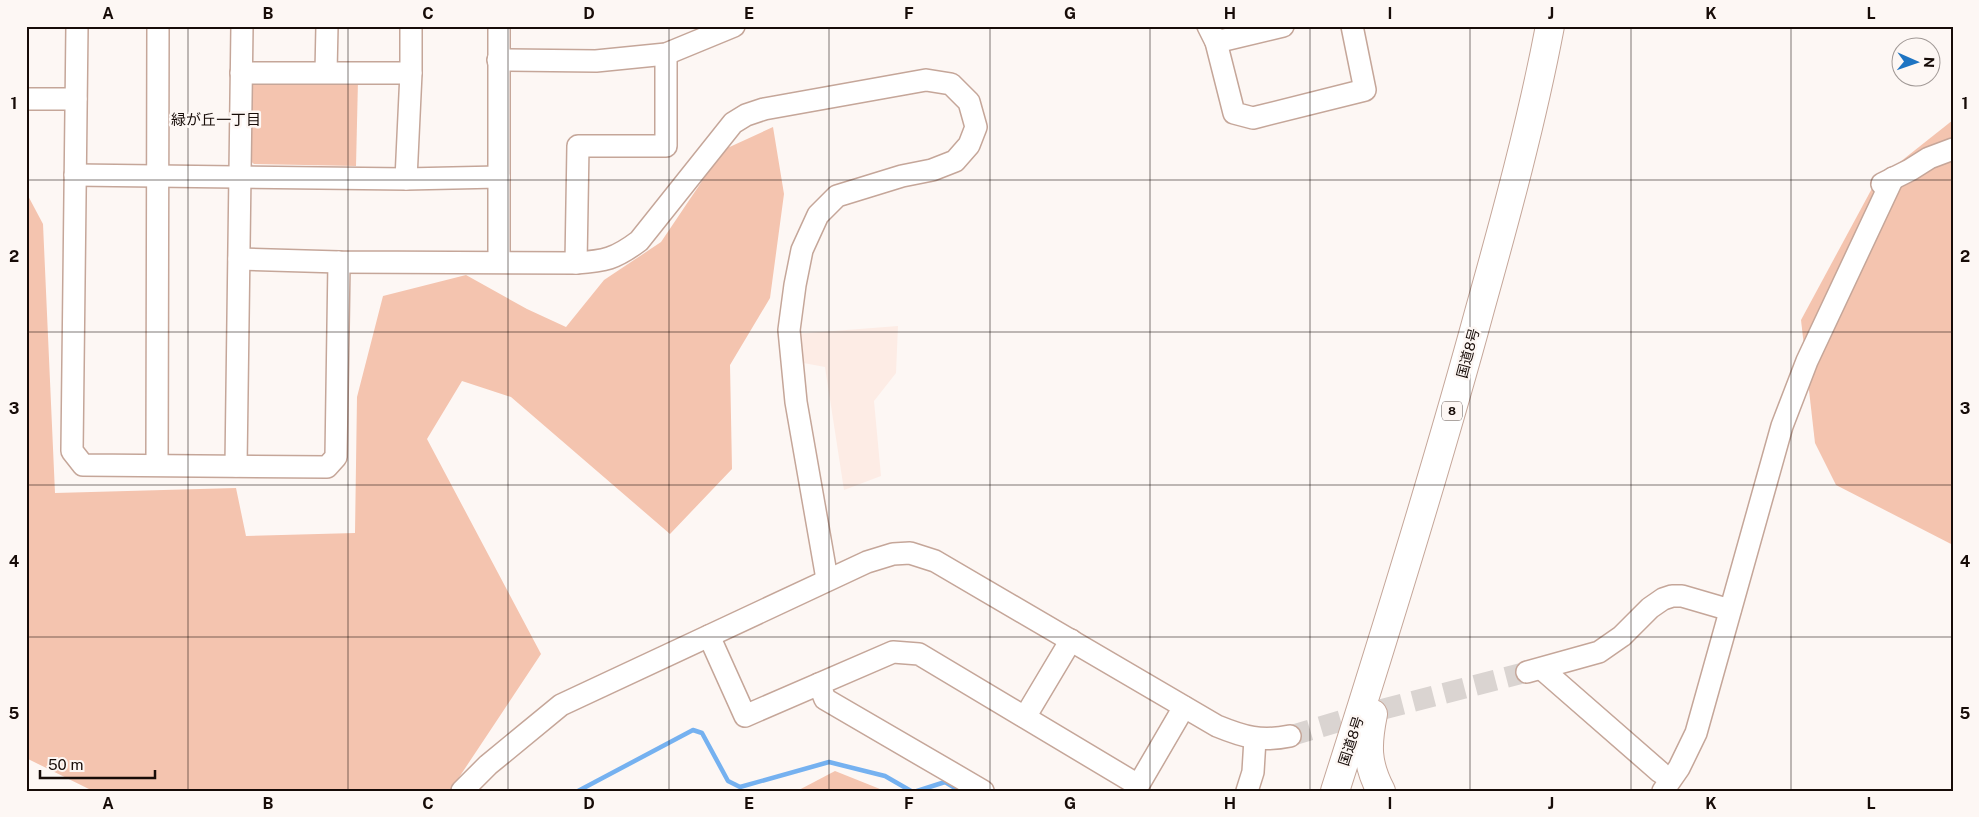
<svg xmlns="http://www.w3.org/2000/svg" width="1979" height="817" viewBox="0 0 1979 817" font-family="'Public Sans','Noto Sans JP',sans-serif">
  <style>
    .built { fill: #fdece5 }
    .green { fill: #f4c4af }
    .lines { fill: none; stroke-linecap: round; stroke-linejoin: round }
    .stream { stroke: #75b1f0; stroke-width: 4.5 }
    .minor-tunnel { stroke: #dad4d1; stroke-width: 21; stroke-dasharray: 21 11; stroke-linecap: butt }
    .minor-casing { stroke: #c5a699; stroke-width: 24 }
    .highway-casing { stroke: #c5a699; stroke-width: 30 }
    .minor { stroke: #fff; stroke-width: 21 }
    .highway { stroke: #fff; stroke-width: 28 }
    .grid { fill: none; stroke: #170c08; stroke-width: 1; stroke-opacity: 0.55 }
    .labels { text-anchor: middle; stroke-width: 5; stroke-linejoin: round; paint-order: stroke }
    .shield { fill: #fdf7f4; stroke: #5c524f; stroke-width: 1 }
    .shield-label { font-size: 12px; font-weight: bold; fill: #170c08 }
    .street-label { font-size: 14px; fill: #170c08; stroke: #fdf7f4 }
    .neighbourhood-label { font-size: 15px; fill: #170c08; stroke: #fdf7f4 }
    .neatline { fill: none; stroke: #170c08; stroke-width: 2 }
    .grid-label { font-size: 16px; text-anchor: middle; font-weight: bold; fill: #170c08 }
  </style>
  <rect width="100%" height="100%" fill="#fdf7f4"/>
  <path class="built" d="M 898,326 L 896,373 L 874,401 L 881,476 L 844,490 L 825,367 L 798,362 L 795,334 Z"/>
  <g class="green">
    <path d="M 255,78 L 358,80 L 356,166 L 254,164 L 248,159 L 249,84 Z"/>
    <path d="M 1953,120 L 1953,545 L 1836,485 L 1815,443 L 1801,320 L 1876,181 Z"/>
    <path d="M 773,127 L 784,194 L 770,298 L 730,365 L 732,469 L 670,534 L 511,397 L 462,381 L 427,439 L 541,654 L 450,791 L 93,791 L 26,758 L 26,192 L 43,224 L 55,493 L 236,488 L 246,536 L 355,533 L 357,397 L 383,296 L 466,275 L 527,309 L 566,327 L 604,280 L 661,242 L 723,150 Z"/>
    <path d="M 835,771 L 885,791 L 797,791 Z"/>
  </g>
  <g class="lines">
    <g class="stream">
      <path d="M 578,791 L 693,730 L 702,733 L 728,781 L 740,787 L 829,762 L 885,776 L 911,791"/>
      <path d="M 917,791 L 945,782 L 960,791"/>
    </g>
    <path class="minor-tunnel" d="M 1290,736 L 1364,714 L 1527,672"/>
    <defs>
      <g id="minor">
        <path d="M 77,26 L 72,451 L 83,465 L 327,467 L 336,457 L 339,262"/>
        <path d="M 499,26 L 499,262"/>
        <path d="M 1208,26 L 1216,42 L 1234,113 L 1253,118 L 1365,90 L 1352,26"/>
        <path d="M 1216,42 L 1283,26"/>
        <path d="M 498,60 L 596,61 L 666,54 L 734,26"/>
        <path d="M 326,72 L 327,26"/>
        <path d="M 241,73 L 411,73"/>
        <path d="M 26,99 L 76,99"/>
        <path d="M 75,175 L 406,179 L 499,177"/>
        <path d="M 406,179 L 411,73 L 411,26"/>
        <path d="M 1882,184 L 1910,170 L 1929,158 L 1953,149"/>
        <path d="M 239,259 L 339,262 L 576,263 C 605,261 615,259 639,241 L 733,123 L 746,115 L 764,109 L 926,80 L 951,84 L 969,102 L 976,127 L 969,145 L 955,161 L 932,170 L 902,176 L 837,196 L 818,215 L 802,250 L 795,285 L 789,330 L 796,402 L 827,579"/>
        <path d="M 576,263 L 578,146 L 666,146 L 666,54"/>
        <path d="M 157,465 L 158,26"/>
        <path d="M 236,466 L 242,26"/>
        <path d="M 709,636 L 745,716 L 893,652 L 919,654 L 1138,785"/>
        <path d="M 1542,669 L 1660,772"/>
        <path d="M 1527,672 L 1599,652 L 1622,636 L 1650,608 L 1663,599 L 1672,596 L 1682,596 L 1730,610"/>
        <path d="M 819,684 L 825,699 L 983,791"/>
        <path d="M 1025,717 L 1071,640"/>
        <path d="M 462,791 L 488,765 L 561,705 L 867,562 L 893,554 L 910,553 L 935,561 L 1217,726 C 1244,737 1261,742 1290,736"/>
        <path d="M 1135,791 L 1184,707"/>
        <path d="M 1247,791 L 1253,772 L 1255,739"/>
        <path d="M 1663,791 L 1679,768 L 1696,733 L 1782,426 L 1807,361 L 1893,178"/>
      </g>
      <g id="highway">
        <path d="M 1373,714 C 1367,744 1366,763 1381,791"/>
        <path d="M 1335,791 C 1386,631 1436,471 1480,309 C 1506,216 1532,121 1550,26"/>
      </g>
    </defs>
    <use href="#minor" class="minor-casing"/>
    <use href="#highway" class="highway-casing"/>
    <use href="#minor" class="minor"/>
    <use href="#highway" class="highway"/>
  </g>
  <path class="grid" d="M 188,26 L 188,791M 348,26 L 348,791M 508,26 L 508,791M 669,26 L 669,791M 829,26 L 829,791M 990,26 L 990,791M 1150,26 L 1150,791M 1310,26 L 1310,791M 1470,26 L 1470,791M 1631,26 L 1631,791M 1791,26 L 1791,791M 26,180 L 1953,180M 26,332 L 1953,332M 26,485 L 1953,485M 26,637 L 1953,637"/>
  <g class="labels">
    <rect class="shield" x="1442" y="401.5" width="20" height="19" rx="4"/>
    <g class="shield-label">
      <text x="1452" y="415">8</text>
    </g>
    <g class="street-label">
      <text transform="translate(1468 353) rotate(-75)" y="5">国道8号</text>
      <text transform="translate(1351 741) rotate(-72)" y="5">国道8号</text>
    </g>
    <g class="neighbourhood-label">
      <text x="216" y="125">緑が丘一丁目</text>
    </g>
  </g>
  <rect width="1979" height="817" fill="none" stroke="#fdf7f4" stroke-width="55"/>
  <g transform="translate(1916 62) rotate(92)"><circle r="24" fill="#fdf7f4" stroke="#a19996"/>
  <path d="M0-4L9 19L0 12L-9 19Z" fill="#1e74c2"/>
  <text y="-8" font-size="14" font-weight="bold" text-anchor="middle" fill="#170c08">N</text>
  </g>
  <path d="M40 770v8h115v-8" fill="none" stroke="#170c08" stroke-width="2.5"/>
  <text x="48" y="770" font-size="15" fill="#170c08" stroke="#fdf7f4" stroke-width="4" paint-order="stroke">50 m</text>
  <rect x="28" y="28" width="1924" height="762" class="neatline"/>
  <g class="grid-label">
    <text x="108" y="19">A</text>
    <text x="268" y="19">B</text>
    <text x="428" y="19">C</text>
    <text x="589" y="19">D</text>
    <text x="749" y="19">E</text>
    <text x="909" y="19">F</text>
    <text x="1070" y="19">G</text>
    <text x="1230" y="19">H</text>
    <text x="1390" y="19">I</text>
    <text x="1551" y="19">J</text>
    <text x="1711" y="19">K</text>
    <text x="1871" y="19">L</text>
    <text x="14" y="109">1</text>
    <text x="1965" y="109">1</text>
    <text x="14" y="262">2</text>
    <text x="1965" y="262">2</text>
    <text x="14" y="414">3</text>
    <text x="1965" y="414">3</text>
    <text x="14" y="567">4</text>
    <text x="1965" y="567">4</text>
    <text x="14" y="719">5</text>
    <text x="1965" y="719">5</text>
    <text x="108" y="809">A</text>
    <text x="268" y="809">B</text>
    <text x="428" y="809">C</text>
    <text x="589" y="809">D</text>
    <text x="749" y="809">E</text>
    <text x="909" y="809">F</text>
    <text x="1070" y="809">G</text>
    <text x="1230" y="809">H</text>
    <text x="1390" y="809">I</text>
    <text x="1551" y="809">J</text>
    <text x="1711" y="809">K</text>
    <text x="1871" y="809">L</text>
  </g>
</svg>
